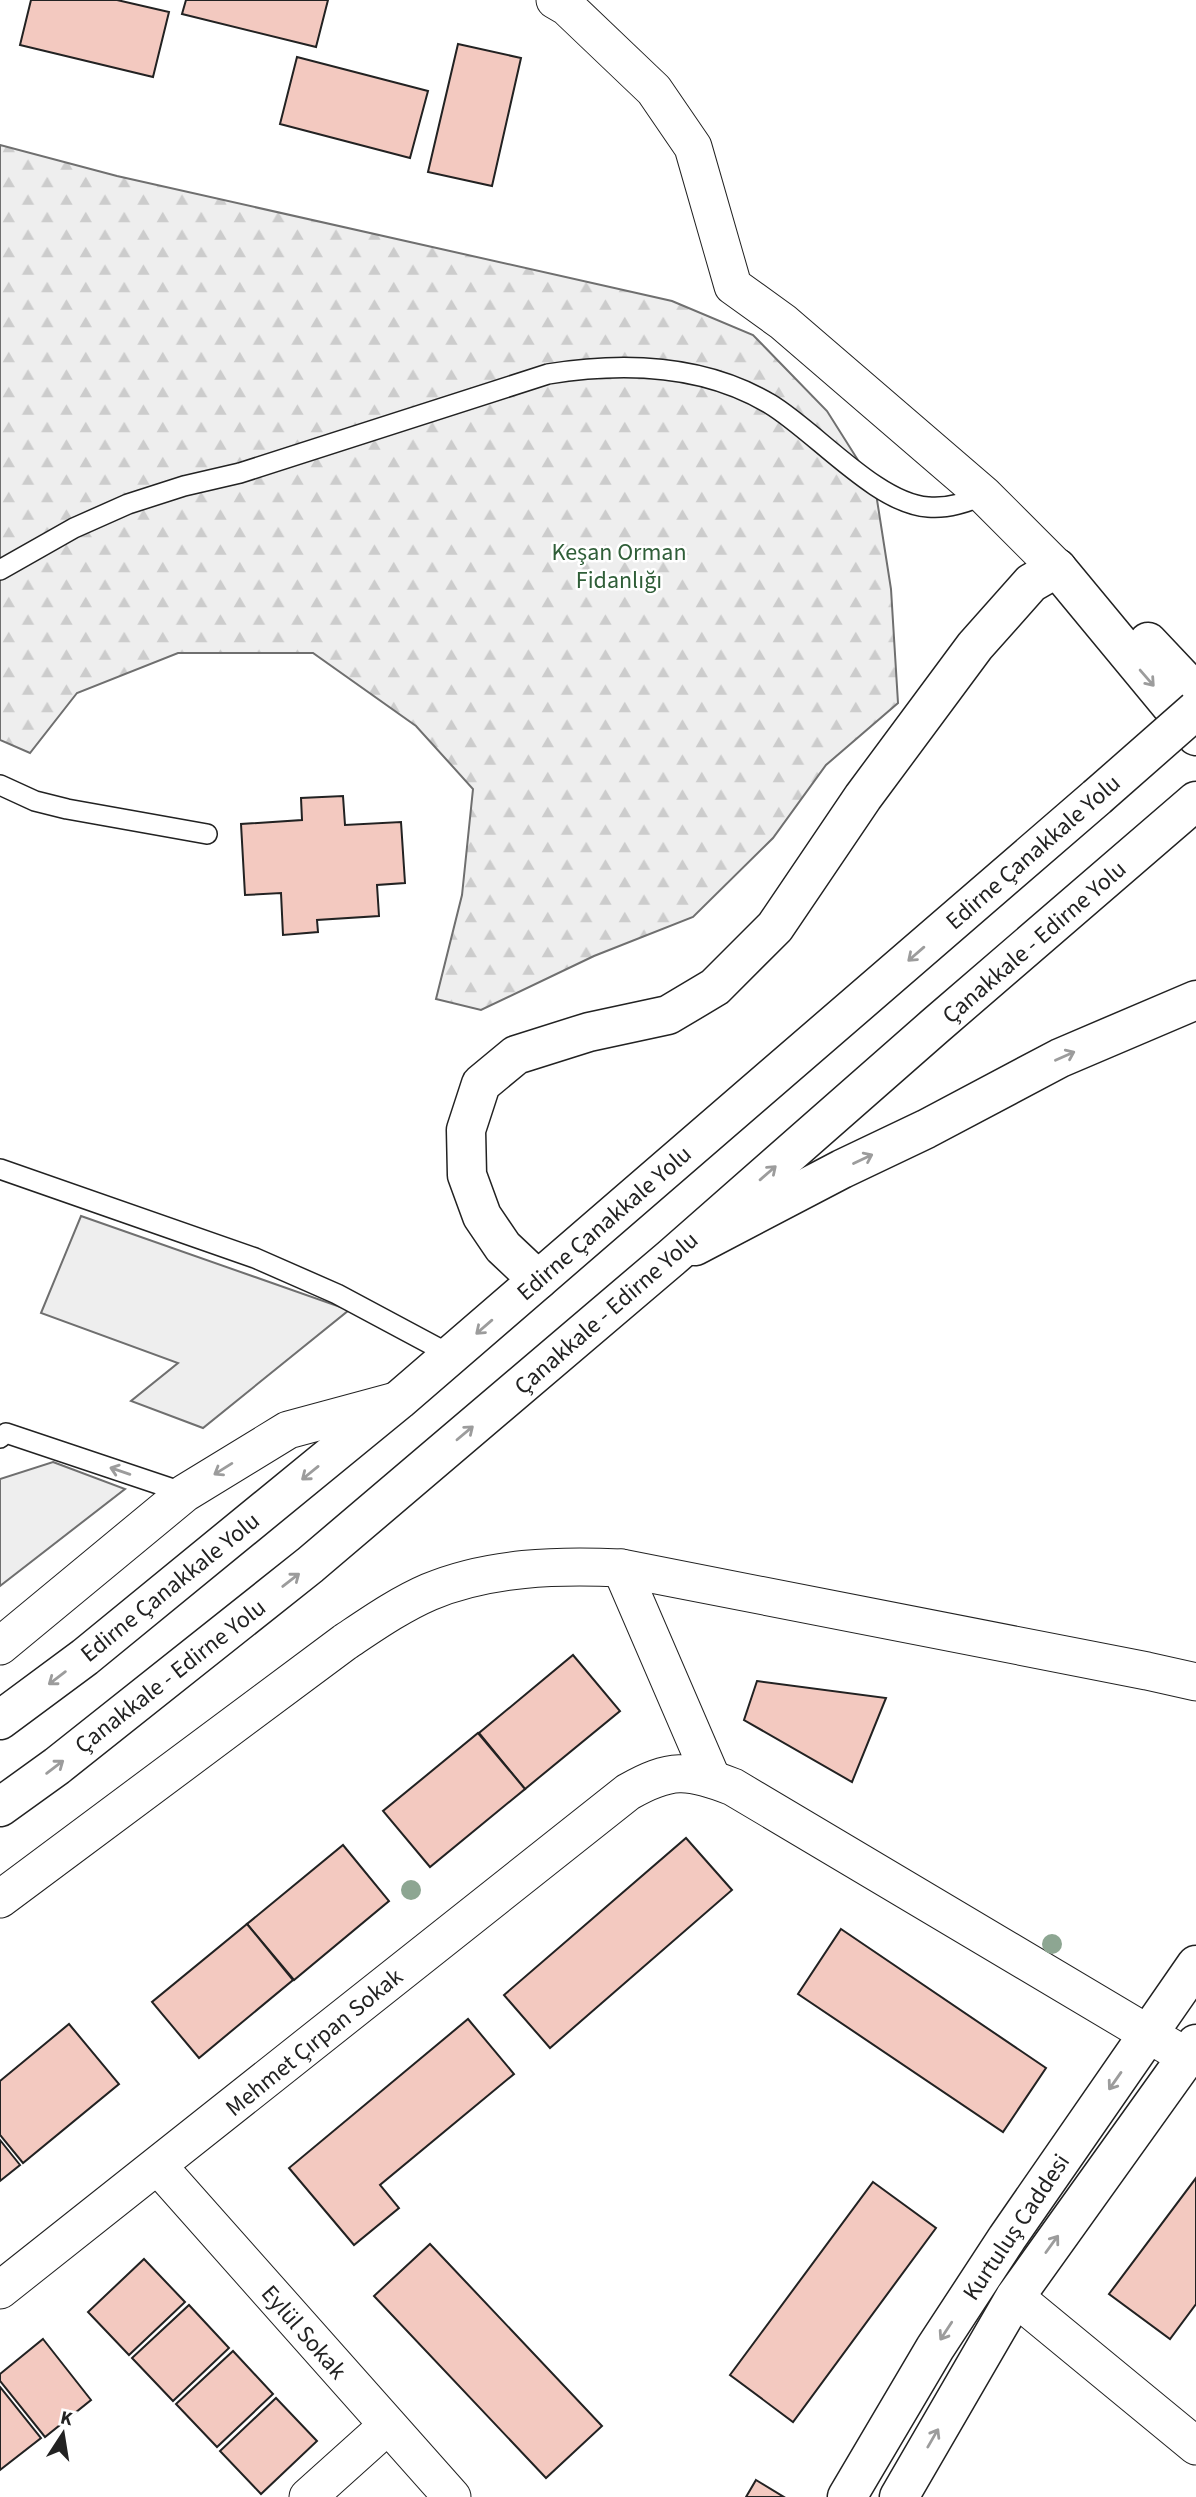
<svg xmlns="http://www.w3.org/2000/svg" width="1196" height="2497" viewBox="0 0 1196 2497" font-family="'Source Sans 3',sans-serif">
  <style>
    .grass { fill: #eee; stroke: #6f6f6f; stroke-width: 2 }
    .forest { fill: url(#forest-firs); stroke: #6f6f6f; stroke-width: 2 }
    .building { fill: #f3c9c0; stroke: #222; stroke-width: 2 }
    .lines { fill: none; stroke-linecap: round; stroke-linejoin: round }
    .lane-casing { stroke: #222; stroke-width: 22 }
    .street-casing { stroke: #222; stroke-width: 39 }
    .primary-casing { stroke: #222; stroke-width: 41 }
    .highway-casing { stroke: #222; stroke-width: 41 }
    .lane { stroke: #fff; stroke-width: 19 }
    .street { stroke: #fff; stroke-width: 37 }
    .primary { stroke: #fff; stroke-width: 38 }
    .highway { stroke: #fff; stroke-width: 38 }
    .highway-bridge-casing { stroke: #222; stroke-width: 41; stroke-linecap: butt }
    .highway-bridge { stroke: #fff; stroke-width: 38 }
    .tree { fill: #8da692 }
    .oneway { stroke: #9c9c9c }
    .labels { text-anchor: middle; stroke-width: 5; stroke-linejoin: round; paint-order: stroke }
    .park-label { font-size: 24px; fill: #2f5e38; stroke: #fff }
    .street-label { font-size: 24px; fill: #222; stroke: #fff }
  </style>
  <defs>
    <pattern id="forest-firs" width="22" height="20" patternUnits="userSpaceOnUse" patternTransform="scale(1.75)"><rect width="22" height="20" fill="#eee"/><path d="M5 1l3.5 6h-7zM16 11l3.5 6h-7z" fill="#ccc"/></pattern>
  </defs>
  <rect width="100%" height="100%" fill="#fff"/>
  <g class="grass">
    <path d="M 81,1216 L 349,1310 L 203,1428 L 131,1401 L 178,1363 L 41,1313 Z"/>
    <path d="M 53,1462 L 125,1489 L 0,1586 L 0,1479 Z"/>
  </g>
  <path class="forest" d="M 0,145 L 117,176 L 672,301 L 753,335 L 827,411 L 875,487 L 891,589 L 898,703 L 826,765 L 773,838 L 693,917 L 594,956 L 481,1010 L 436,999 L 462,895 L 473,789 L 416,726 L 313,653 L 178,653 L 77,693 L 30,753 L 0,740 Z"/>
  <g class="building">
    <path d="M 31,0 L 117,0 L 169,12 L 153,77 L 20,45 Z"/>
    <path d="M 186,0 L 328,0 L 316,47 L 182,14 Z"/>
    <path d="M 458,44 L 521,58 L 492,186 L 428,172 Z"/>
    <path d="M 297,57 L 428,91 L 410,158 L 280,124 Z"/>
    <path d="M 343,796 L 345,825 L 401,822 L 405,883 L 377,885 L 379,916 L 317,920 L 318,932 L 283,935 L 281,893 L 245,895 L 241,824 L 302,820 L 301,798 Z"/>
    <path d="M 573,1655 L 620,1711 L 525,1789 L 479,1733 Z"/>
    <path d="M 757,1681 L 886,1698 L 852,1782 L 744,1720 Z"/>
    <path d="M 478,1733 L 525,1789 L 430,1867 L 383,1811 Z"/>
    <path d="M 686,1838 L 732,1890 L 550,2048 L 504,1995 Z"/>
    <path d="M 343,1845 L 389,1901 L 294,1980 L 247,1924 Z"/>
    <path d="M 247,1924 L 293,1980 L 199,2058 L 152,2002 Z"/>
    <path d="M 841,1929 L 1046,2068 L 1003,2132 L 798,1994 Z"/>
    <path d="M 468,2019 L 514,2074 L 380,2185 L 399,2208 L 354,2245 L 289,2168 Z"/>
    <path d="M 69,2024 L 119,2084 L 23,2163 L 0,2135 L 0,2081 Z"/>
    <path d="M 0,2140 L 20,2165 L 0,2181 Z"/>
    <path d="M 1196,2178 L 1196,2304 L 1170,2339 L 1109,2294 Z"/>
    <path d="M 873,2182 L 936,2228 L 793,2422 L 730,2375 Z"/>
    <path d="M 430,2244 L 602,2426 L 546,2478 L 374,2296 Z"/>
    <path d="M 144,2259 L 185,2302 L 129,2355 L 88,2312 Z"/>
    <path d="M 189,2305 L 229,2348 L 173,2401 L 132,2358 Z"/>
    <path d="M 43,2339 L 91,2400 L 45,2437 L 0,2381 L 0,2374 Z"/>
    <path d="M 233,2351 L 273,2394 L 217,2447 L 176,2404 Z"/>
    <path d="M 0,2387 L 41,2438 L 0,2470 Z"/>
    <path d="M 276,2398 L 317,2441 L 261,2494 L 220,2451 Z"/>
    <path d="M 756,2480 L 784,2497 L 746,2497 Z"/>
  </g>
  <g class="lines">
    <defs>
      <g id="lane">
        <path d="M 0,570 L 74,528 L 128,504 L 184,486 L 240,473 L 548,374 C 622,362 703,364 770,404 C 815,431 877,504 928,507 C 948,509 967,502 984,495"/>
        <path d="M 0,785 L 35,801 L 67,809 L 207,834"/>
        <path d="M 0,1169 L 255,1258 L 337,1294 L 451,1355"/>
        <path d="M 0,1438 L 6,1433 L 185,1493"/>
      </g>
      <g id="street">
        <path d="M 555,0 L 567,7 L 654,90 L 693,147 L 733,286 L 783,322 L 984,495 L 1057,568"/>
        <path d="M 621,1568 L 712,1779"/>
        <path d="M 0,1646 L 185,1493 L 288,1430 L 399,1400"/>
        <path d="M 0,1899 L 345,1642 C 372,1624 399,1605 429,1592 C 488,1567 558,1565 621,1568 L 1147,1671 L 1196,1682"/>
        <path d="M 158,2166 L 452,2497"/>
        <path d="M 0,2290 L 628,1792 C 670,1768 688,1769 733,1787 L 1187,2057"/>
        <path d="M 1015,2297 L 1196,2446"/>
        <path d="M 308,2497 L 387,2426"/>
      </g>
      <g id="primary">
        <path d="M 1057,568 L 1196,736"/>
        <path d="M 1148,642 L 1196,693"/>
        <path d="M 695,1246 L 842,1169 L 926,1129 L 1060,1058 L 1196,1000"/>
        <path d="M 538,1280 L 503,1247 L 482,1216 L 467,1175 L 466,1130 L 481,1084 L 516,1055 L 589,1032 L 668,1015 L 715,987 L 775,927 L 863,797 L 975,646 L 1031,583 L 1057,568"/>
        <path d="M 847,2497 L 935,2348 L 1007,2238 L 1196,1965"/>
        <path d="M 899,2497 L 1015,2297 L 1196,2044"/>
      </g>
      <g id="highway">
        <path d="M 0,1720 L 85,1657 L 399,1400 L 1097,797"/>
        <path d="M 0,1807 L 57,1766 L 310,1565 L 671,1258 L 935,1026 L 1196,801"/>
      </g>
    </defs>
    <use href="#lane" class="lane-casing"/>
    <use href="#street" class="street-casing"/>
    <use href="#primary" class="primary-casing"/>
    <use href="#highway" class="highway-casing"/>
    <use href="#lane" class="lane"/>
    <use href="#street" class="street"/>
    <use href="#primary" class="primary"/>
    <use href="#highway" class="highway"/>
    <defs>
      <path id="highway-bridge" d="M 1097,797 L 1196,710"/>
    </defs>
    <use href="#highway-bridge" class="highway-bridge-casing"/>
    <use href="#highway-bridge" class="highway-bridge"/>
  </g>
  <g class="tree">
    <circle cx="411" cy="1890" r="10"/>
    <circle cx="1052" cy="1944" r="10"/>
  </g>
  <defs><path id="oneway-shaft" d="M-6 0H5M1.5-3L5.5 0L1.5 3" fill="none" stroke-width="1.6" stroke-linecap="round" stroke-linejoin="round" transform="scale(1.75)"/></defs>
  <g class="oneway">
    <use href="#oneway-shaft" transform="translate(1147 678) rotate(49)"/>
    <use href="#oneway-shaft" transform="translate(916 954) rotate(139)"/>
    <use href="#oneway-shaft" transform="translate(1065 1056) rotate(-24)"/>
    <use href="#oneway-shaft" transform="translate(863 1159) rotate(-25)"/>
    <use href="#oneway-shaft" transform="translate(768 1173) rotate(-41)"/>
    <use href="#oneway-shaft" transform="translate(484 1327) rotate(139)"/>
    <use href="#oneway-shaft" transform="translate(465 1433) rotate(-40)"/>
    <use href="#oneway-shaft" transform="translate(223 1469) rotate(148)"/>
    <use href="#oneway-shaft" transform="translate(120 1471) rotate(-161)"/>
    <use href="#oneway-shaft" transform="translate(310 1473) rotate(141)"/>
    <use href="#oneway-shaft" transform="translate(291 1580) rotate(-38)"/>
    <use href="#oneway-shaft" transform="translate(57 1678) rotate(143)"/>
    <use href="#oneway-shaft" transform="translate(55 1767) rotate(-37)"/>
    <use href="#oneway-shaft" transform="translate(1115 2081) rotate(125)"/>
    <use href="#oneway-shaft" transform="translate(1052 2244) rotate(-54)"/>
    <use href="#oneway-shaft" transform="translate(946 2331) rotate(123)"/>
    <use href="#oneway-shaft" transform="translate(933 2438) rotate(-60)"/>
  </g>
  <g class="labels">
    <g class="park-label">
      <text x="619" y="560">Keşan Orman<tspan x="619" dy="28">Fidanlığı</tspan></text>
    </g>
    <g class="street-label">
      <text transform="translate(1033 852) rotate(-41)" y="8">Edirne Çanakkale Yolu</text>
      <text transform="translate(1034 942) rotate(-41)" y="8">Çanakkale - Edirne Yolu</text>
      <text transform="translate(604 1223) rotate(-41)" y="8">Edirne Çanakkale Yolu</text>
      <text transform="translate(606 1313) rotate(-41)" y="8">Çanakkale - Edirne Yolu</text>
      <text transform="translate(170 1587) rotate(-39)" y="8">Edirne Çanakkale Yolu</text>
      <text transform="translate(170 1676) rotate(-38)" y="8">Çanakkale - Edirne Yolu</text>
      <text transform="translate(314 2042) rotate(-39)" y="8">Mehmet Çırpan Sokak</text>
      <text transform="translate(1016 2227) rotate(-56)" y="8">Kurtuluş Caddesi</text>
      <text transform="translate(304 2332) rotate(49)" y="8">Eylül Sokak</text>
    </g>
  </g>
  <g transform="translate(63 2434) rotate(12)" stroke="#ffffff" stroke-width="5" paint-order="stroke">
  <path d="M0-5L12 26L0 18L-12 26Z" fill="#222222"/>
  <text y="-10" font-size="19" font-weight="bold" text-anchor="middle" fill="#222222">K</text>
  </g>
</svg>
